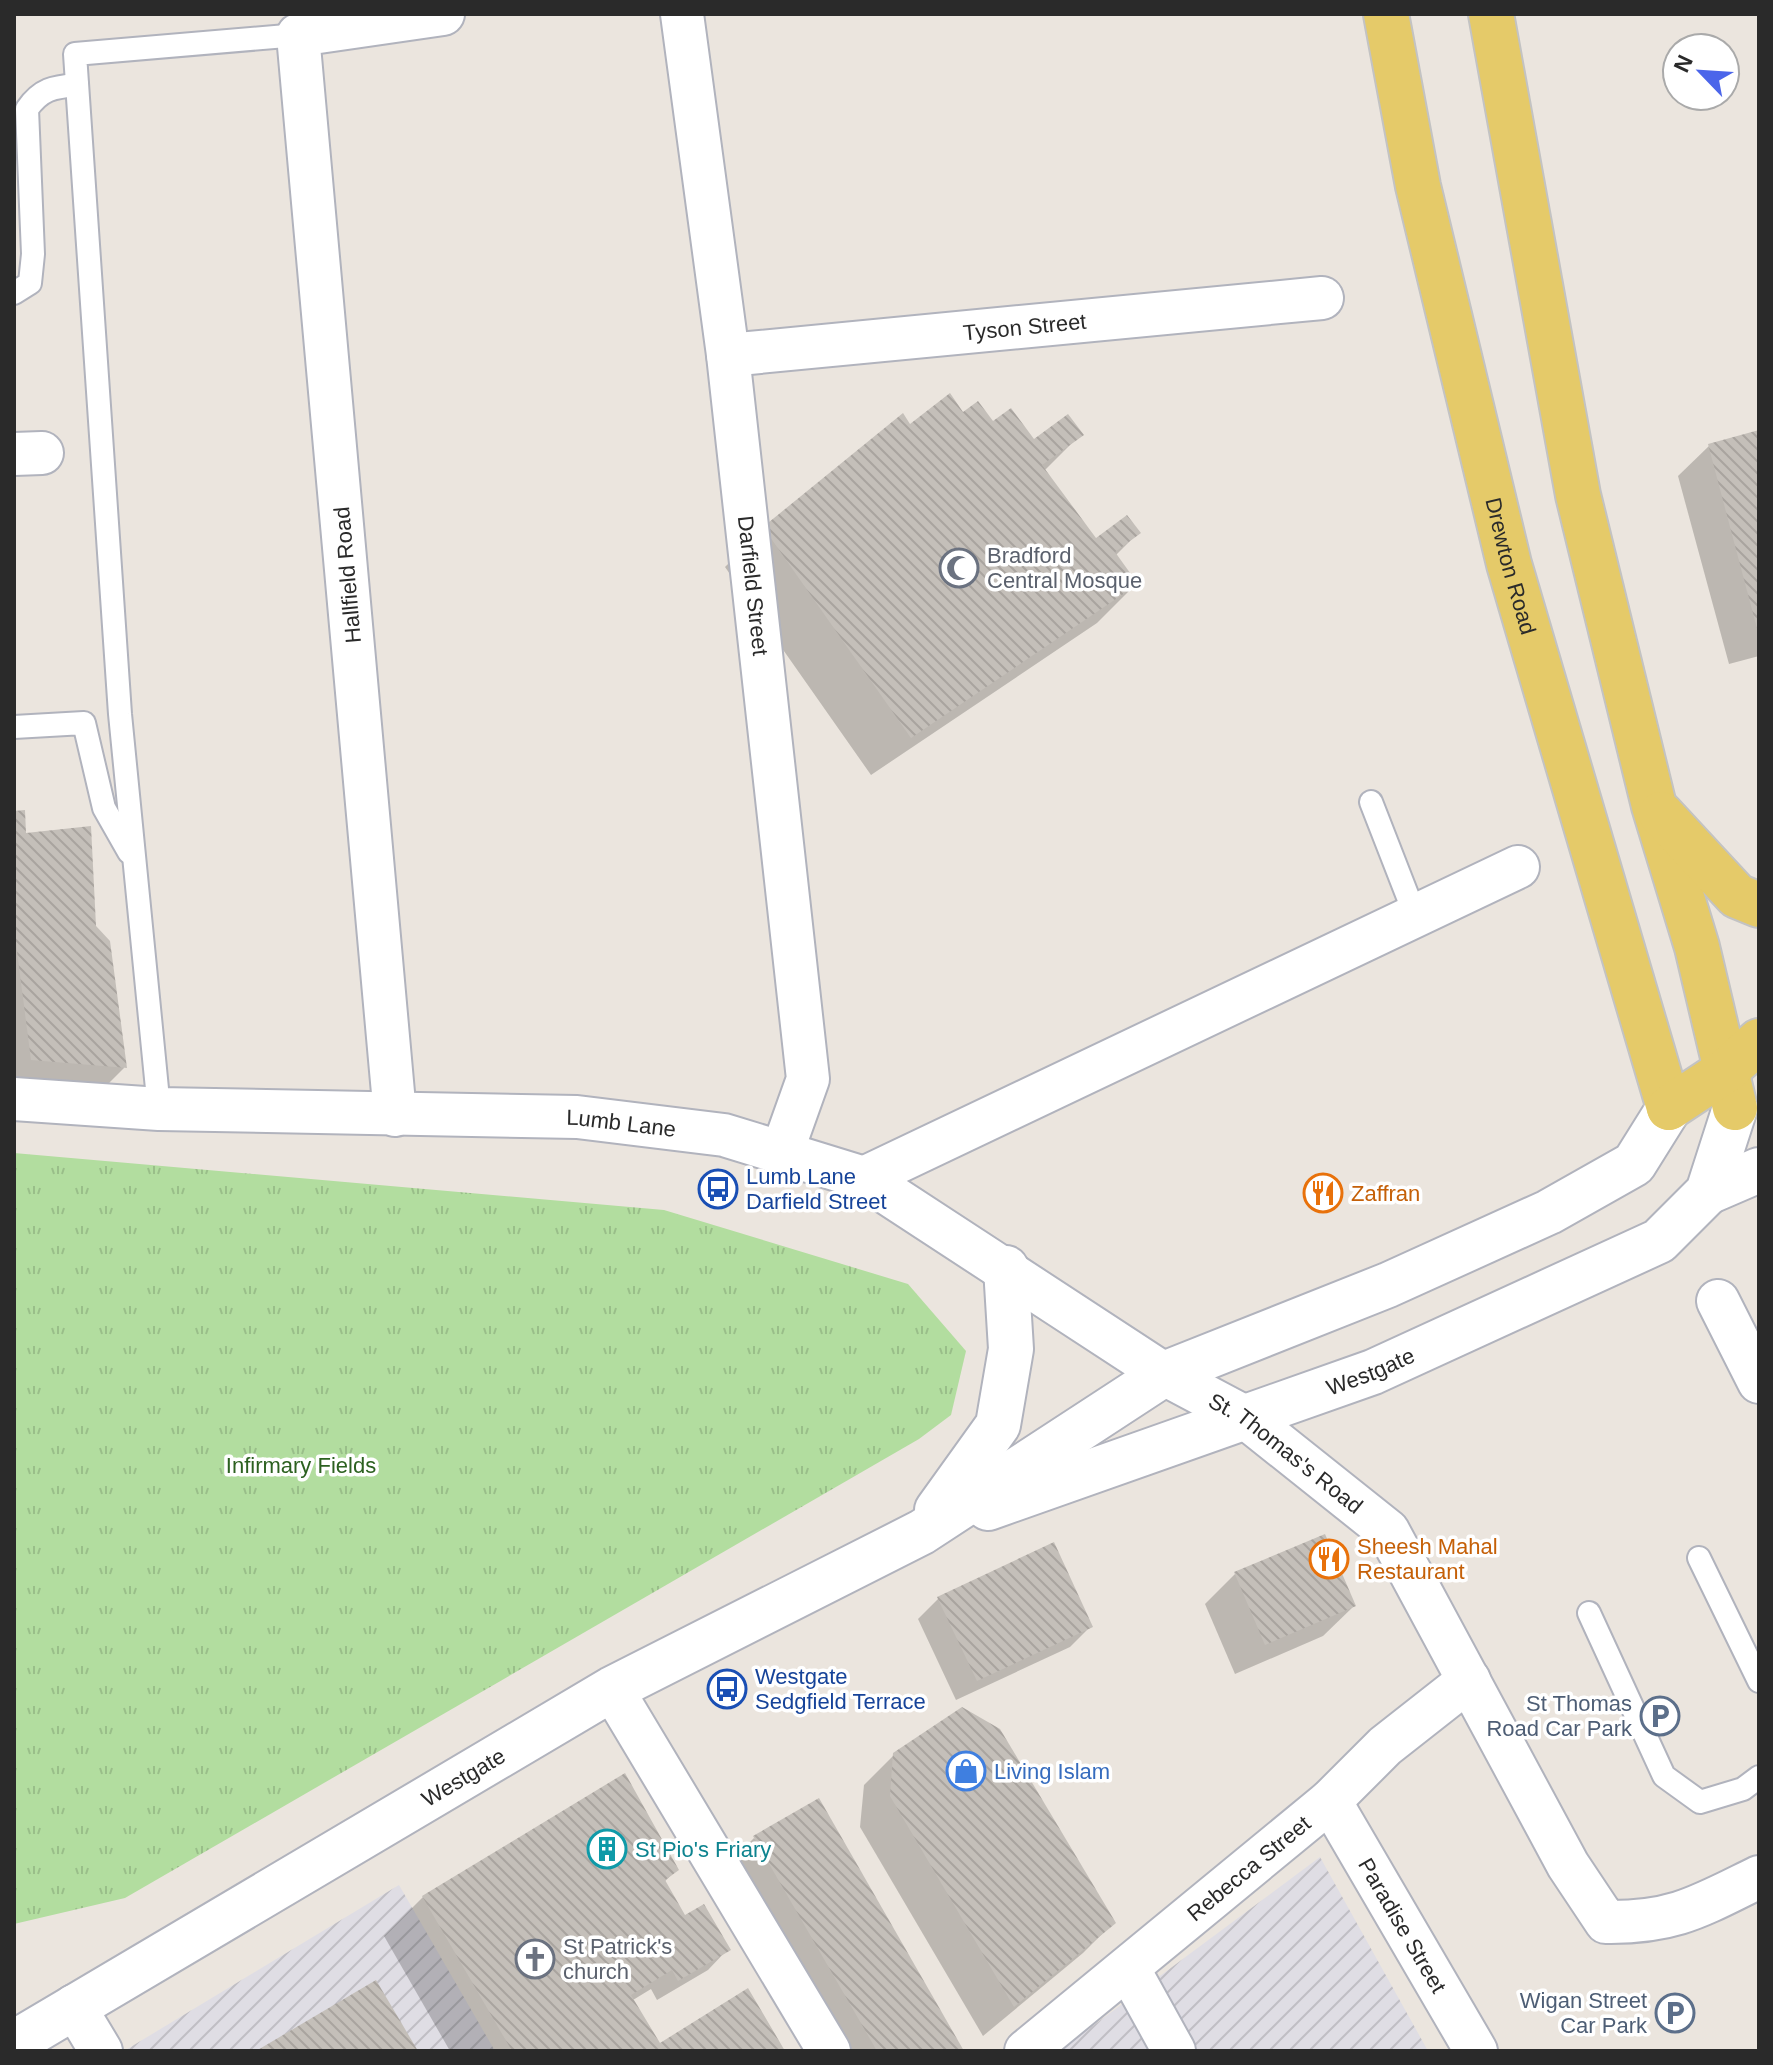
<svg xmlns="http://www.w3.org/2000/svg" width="1773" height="2065" viewBox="0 0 1773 2065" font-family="Helvetica,sans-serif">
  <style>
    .industrial { fill: url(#industrial-furrows) }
    .park { fill: url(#park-tufts) }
    .shadow { fill: #0003 }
    .building { fill: url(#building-back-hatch) }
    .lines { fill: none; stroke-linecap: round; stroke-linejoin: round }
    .lane-casing { stroke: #b1b3bd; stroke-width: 26 }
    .street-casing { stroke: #b1b3bd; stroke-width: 46 }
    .secondary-casing { stroke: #b1b3bd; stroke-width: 48 }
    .primary-casing { stroke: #c3c3c3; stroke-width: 48 }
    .lane { stroke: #fff; stroke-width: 22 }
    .street { stroke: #fff; stroke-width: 42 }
    .secondary { stroke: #fff; stroke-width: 44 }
    .primary { stroke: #e5ca69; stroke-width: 44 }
    .labels { text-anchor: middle; stroke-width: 7; stroke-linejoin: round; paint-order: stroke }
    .street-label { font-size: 22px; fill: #2a2a2a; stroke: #fff }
    .worship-label { font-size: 22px; fill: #5b616d; stroke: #fff; text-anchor: start }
    .transit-label { font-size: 22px; fill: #164399; stroke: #fff; text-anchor: start }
    .food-label { font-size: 22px; fill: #c56008; stroke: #fff; text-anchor: start }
    .park-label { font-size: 22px; fill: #2c6120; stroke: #fff }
    .service-label { font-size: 22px; fill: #4e5e75; stroke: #fff; text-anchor: end }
    .shop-label { font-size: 22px; fill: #366cbe; stroke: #fff; text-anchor: start }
    .culture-label { font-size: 22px; fill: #0d838f; stroke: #fff; text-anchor: start }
  </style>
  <defs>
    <pattern id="industrial-furrows" width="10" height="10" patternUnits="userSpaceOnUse" patternTransform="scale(2)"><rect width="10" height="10" fill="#dfdde4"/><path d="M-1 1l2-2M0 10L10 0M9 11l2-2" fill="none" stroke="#c0bec4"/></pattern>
    <pattern id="park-tufts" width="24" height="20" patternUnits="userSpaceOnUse" patternTransform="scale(2)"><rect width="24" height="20" fill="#b2dd9f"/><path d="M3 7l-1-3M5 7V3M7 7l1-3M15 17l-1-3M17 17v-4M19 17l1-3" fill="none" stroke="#99be89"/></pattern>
    <pattern id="building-back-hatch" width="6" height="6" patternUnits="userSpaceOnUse" patternTransform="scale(2)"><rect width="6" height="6" fill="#c4bfb9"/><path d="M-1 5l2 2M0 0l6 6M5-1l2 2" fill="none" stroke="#a9a49f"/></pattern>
  </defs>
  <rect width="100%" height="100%" fill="#ebe5de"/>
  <g class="industrial">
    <path d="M 1320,1857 L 1428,2051 L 1059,2051 Z"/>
    <path d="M 399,1885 L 495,2051 L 124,2051 Z"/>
  </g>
  <path class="park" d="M 14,1153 L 664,1210 L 908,1284 L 966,1351 L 951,1415 L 919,1439 L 125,1898 L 14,1924 Z"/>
  <g class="shadow">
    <path d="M 963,415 L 1033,442 L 1081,434 L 1044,471 L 1096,541 L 1138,533 L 1115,556 L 1136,584 L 1097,623 L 871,775 L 725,567 L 764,528 L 909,427 Z"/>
    <path d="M 1759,432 L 1759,656 L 1729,664 L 1678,476 L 1709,446 Z"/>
    <path d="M 14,813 L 24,835 L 94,927 L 124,1068 L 104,1088 L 14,1080 Z"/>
    <path d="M 1235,1574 L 1354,1606 L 1323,1636 L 1235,1674 L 1205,1604 Z"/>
    <path d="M 938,1599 L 1091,1626 L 1070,1647 L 956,1700 L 918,1619 Z"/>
    <path d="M 895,1754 L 1113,1923 L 1083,1953 L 983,2036 L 860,1827 L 864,1785 Z"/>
    <path d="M 536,1831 L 677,1870 L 664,1882 L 685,1917 L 728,1949 L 708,1970 L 657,2000 L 651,1989 L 633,2000 L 660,2046 L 783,2051 L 450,2051 L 384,1936 L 423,1897 Z"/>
    <path d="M 754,1838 L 961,2051 L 845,2051 L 734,1858 Z"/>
  </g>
  <g class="building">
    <path d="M 950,393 L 963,412 L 978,401 L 993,421 L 1011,408 L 1034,439 L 1068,414 L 1084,435 L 1042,465 L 1096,538 L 1127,515 L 1141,533 L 1115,552 L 1138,584 L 911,738 L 763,527 L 903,413 L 910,424 Z"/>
    <path d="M 1759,430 L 1759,632 L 1758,632 L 1708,444 Z"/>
    <path d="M 25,810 L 26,833 L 91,826 L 96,926 L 110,941 L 127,1068 L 31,1060 L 14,928 L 14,811 Z"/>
    <path d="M 1325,1534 L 1356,1606 L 1265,1645 L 1234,1572 Z"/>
    <path d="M 1054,1542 L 1093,1627 L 977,1681 L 937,1597 Z"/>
    <path d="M 962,1707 L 1000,1729 L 1116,1923 L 1014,2007 L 890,1796 L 893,1753 Z"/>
    <path d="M 625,1773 L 679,1870 L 665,1880 L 685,1915 L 704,1904 L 731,1950 L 678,1981 L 672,1970 L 631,1995 L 660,2043 L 748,1988 L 785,2051 L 512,2051 L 422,1896 Z"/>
    <path d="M 819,1798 L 964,2051 L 877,2051 L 753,1836 Z"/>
    <path d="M 376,1980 L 418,2051 L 256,2051 Z"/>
  </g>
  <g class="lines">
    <defs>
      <g id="lane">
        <path d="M 14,293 L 30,283 L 33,254 L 27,109 C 41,89 53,87 77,85"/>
        <path d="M 14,727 L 84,723 L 104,808 L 129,852"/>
        <path d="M 1371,802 L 1415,915"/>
        <path d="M 159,1109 L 120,714 L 75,54 L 298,35"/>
        <path d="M 1699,1558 L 1759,1681"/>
        <path d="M 1589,1613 L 1664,1776 L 1700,1802 L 1743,1789 L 1759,1777"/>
      </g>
      <g id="street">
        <path id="s1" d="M 682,14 L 728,355 L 808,1079 L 782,1152"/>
        <path id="s2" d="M 728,355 L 1322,298"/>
        <path d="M 14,454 L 42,453"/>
        <path id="s3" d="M 14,1099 L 159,1109 L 577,1117 L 724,1135 L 864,1178 L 1164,1374 L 1245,1417 L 1388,1531 L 1568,1865 L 1606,1922 C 1674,1923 1700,1906 1759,1877"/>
        <path d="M 395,1115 L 298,35 L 443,14"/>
        <path d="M 864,1178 L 1518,867"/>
        <path d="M 1718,1301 L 1759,1382"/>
        <path d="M 612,1689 L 829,2051"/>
        <path id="s4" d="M 1330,1801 L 1476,2051"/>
        <path d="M 1128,1968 L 1174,2051"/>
        <path d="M 74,2006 L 101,2051"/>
        <path id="s5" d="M 1026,2051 L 1330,1801 L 1385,1746 L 1469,1680"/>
      </g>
      <g id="secondary">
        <path d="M 1708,1192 L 1759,1170"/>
        <path id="s6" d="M 988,1508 L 1373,1372 L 1659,1241 L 1708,1192 L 1735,1108"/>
        <path d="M 937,1510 L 998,1425 L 1011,1349 L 1006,1268"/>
        <path id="s7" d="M 14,2043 L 612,1689 L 922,1532 L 1164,1374 L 1388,1285 L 1549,1212 L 1634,1164 L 1669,1108"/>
      </g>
      <g id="primary">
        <path id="s8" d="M 1386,14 L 1418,186 L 1509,564 L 1669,1108"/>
        <path d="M 1491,14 L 1578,495 L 1654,806 L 1697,947 L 1735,1108"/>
        <path d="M 1661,814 L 1737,896 L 1759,905"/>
        <path d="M 1669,1108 L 1728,1069 L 1759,1041"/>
      </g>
    </defs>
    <use href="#lane" class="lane-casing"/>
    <use href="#street" class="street-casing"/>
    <use href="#secondary" class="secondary-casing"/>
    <use href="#primary" class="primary-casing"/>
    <use href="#lane" class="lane"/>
    <use href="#street" class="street"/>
    <use href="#secondary" class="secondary"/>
    <use href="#primary" class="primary"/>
  </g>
  <defs>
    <symbol id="mosque-ring" viewBox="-11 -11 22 22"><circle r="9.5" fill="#fff" stroke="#6b7280" stroke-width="1.5"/><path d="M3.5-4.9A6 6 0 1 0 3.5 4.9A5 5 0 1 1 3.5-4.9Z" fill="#6b7280"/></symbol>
    <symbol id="bus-ring" viewBox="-11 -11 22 22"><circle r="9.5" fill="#fff" stroke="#1a4fb4" stroke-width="1.5"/><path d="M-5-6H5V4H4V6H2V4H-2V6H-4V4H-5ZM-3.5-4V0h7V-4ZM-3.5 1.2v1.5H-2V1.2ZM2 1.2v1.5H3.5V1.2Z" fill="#1a4fb4"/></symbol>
    <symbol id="restaurant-ring" viewBox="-11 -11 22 22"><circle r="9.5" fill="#fff" stroke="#e8710a" stroke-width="1.5"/><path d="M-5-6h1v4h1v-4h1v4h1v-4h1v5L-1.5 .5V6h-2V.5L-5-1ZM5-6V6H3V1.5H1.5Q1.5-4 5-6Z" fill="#e8710a"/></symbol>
    <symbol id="parking-ring" viewBox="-11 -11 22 22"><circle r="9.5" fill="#fff" stroke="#5c6f8a" stroke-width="1.5"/><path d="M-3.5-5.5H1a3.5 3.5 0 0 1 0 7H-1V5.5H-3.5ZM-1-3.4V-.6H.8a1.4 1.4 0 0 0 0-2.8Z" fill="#5c6f8a"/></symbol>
    <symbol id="shop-ring" viewBox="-11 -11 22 22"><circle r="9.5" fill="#fff" stroke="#3f7fe0" stroke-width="1.5"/><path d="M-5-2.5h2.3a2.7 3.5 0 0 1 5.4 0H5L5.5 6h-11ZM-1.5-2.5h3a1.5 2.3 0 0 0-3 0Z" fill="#3f7fe0"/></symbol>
    <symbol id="building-ring" viewBox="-11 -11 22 22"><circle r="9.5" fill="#fff" stroke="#0f9aa8" stroke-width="1.5"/><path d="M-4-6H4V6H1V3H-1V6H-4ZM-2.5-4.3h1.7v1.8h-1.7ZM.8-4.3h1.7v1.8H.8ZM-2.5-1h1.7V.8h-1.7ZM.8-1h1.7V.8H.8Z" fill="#0f9aa8"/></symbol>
    <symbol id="church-ring" viewBox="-11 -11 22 22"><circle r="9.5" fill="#fff" stroke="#6b7280" stroke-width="1.5"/><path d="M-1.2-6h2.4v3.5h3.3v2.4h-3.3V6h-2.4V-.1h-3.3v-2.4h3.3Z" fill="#6b7280"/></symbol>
  </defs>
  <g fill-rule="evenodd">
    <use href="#mosque-ring" x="937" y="546" width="44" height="44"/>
    <use href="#bus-ring" x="696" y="1167" width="44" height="44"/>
    <use href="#restaurant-ring" x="1301" y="1171" width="44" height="44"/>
    <use href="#restaurant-ring" x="1307" y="1537" width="44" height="44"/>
    <use href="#bus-ring" x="705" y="1667" width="44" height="44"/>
    <use href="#parking-ring" x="1638" y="1694" width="44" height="44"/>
    <use href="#shop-ring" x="944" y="1749" width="44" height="44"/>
    <use href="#building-ring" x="585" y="1827" width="44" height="44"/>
    <use href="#church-ring" x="513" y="1937" width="44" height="44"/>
    <use href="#parking-ring" x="1653" y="1991" width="44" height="44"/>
  </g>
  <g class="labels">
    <g class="street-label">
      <text dy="8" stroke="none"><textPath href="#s2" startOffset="298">Tyson Street</textPath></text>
      <text dy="8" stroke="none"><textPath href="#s8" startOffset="566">Drewton Road</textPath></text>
      <text transform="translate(347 575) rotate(-95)" y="8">Hallfield Road</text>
      <text dy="8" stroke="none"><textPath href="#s1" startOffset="576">Darfield Street</textPath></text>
      <text dy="8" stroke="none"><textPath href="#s3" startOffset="608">Lumb Lane</textPath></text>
      <text dy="8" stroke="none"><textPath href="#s6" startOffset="406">Westgate</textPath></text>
      <text dy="8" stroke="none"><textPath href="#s3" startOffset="1362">St. Thomas's Road</textPath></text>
      <text dy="8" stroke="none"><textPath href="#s7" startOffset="522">Westgate</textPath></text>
      <text dy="8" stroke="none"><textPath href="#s5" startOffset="288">Rebecca Street</textPath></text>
      <text dy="8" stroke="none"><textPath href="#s4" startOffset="144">Paradise Street</textPath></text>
    </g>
    <g class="worship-label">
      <text x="987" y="563">Bradford<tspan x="987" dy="25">Central Mosque</tspan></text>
      <text x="563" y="1954">St Patrick's<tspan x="563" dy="25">church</tspan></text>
    </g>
    <g class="transit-label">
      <text x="746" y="1184">Lumb Lane<tspan x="746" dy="25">Darfield Street</tspan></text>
      <text x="755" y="1684">Westgate<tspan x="755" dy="25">Sedgfield Terrace</tspan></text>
    </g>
    <g class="food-label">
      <text x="1351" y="1201">Zaffran</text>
      <text x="1357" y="1554">Sheesh Mahal<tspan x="1357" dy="25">Restaurant</tspan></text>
    </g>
    <g class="park-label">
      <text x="301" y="1473">Infirmary Fields</text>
    </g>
    <g class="service-label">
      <text x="1632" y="1711">St Thomas<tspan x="1632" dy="25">Road Car Park</tspan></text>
      <text x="1647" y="2008">Wigan Street<tspan x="1647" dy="25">Car Park</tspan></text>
    </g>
    <g class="shop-label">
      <text x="994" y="1779">Living Islam</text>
    </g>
    <g class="culture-label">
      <text x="635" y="1857">St Pio's Friary</text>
    </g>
  </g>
  <rect width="1773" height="2065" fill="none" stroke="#2a2a2a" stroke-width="32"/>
  <g transform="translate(1701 72) rotate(295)"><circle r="38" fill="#ffffff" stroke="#aaaaaa" stroke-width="2"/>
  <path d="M0-6L14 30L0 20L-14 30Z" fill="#4b65ea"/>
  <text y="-12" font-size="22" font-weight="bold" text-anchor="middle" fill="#2a2a2a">N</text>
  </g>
</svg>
